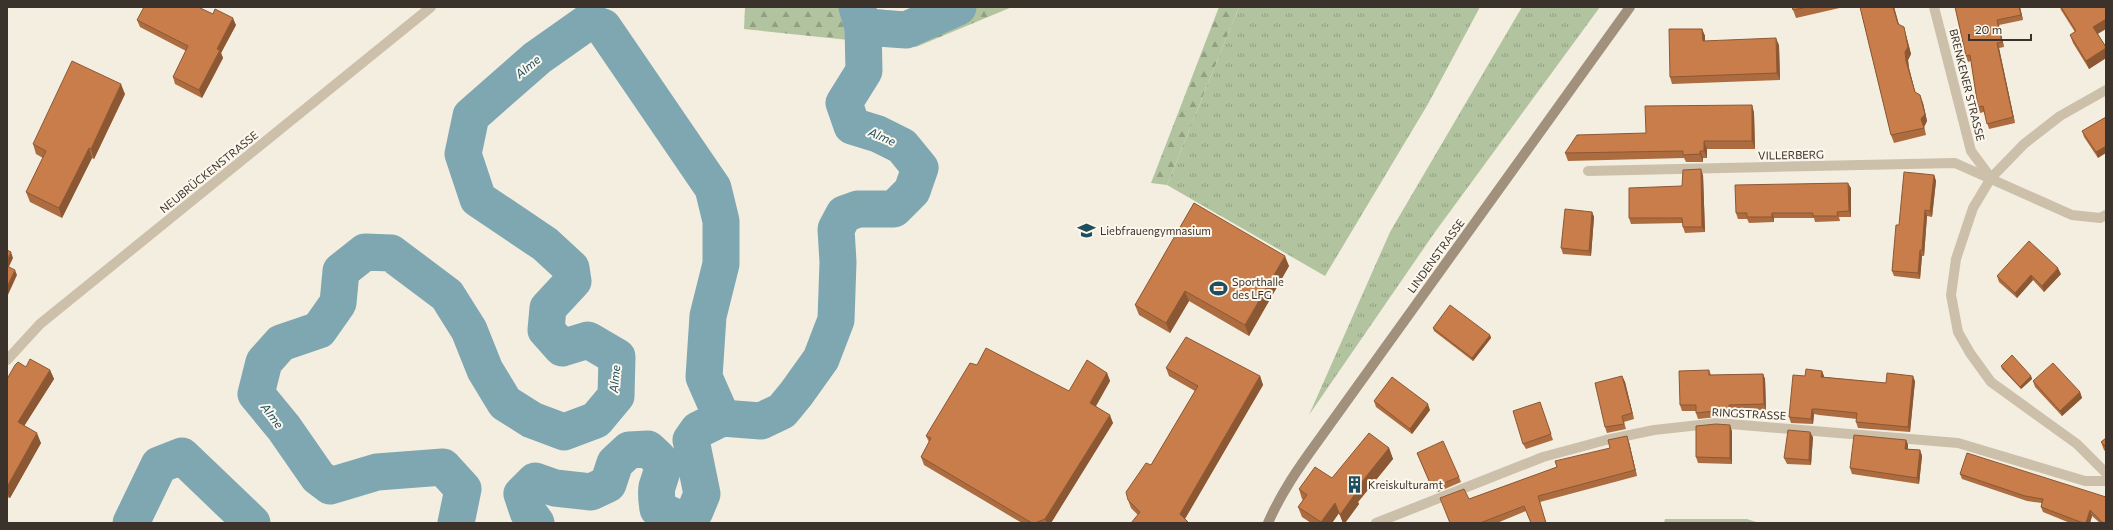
<svg xmlns="http://www.w3.org/2000/svg" width="2113" height="530" viewBox="0 0 2113 530" font-family="Commissioner,sans-serif">
  <style>
    .grass { fill: url(#grass-tufts) }
    .forest { fill: url(#forest-firs) }
    .lines { fill: none; stroke-linecap: round; stroke-linejoin: round }
    .river { stroke: #7ea7b2; stroke-width: 37 }
    .minor { stroke: #cdc0ab; stroke-width: 10 }
    .secondary { stroke: #a1907c; stroke-width: 10 }
    .wall { fill: #ac6c40 }
    .shaded-wall { fill: #8c5834 }
    .building { fill: #c87d4a; stroke: #8c5834 }
    .labels { text-anchor: middle; stroke-width: 4; stroke-linejoin: round; paint-order: stroke }
    .street-label { font-size: 11px; fill: #3b322b; stroke: #fbf7ed }
    .poi-label { font-size: 11px; fill: #3b322b; stroke: #fbf7ed; text-anchor: start }
    .water-label { font-size: 12px; font-style: italic; fill: #1f4f5e; stroke: #fbf7ed }
  </style>
  <defs>
    <pattern id="grass-tufts" width="24" height="20" patternUnits="userSpaceOnUse"><rect width="24" height="20" fill="#b2c49f"/><path d="M3 7l-1-3M5 7V3M7 7l1-3M15 17l-1-3M17 17v-4M19 17l1-3" fill="none" stroke="#92a082"/></pattern>
    <pattern id="forest-firs" width="22" height="20" patternUnits="userSpaceOnUse"><rect width="22" height="20" fill="#b2c49f"/><path d="M5 1l3.5 6h-7zM16 11l3.5 6h-7z" fill="#92a082"/></pattern>
  </defs>
  <rect width="100%" height="100%" fill="#f4eee0"/>
  <g class="grass">
    <path d="M 1239,7 L 1480,7 L 1428,104 L 1325,276 L 1167,185 Z"/>
    <path d="M 1522,7 L 1600,7 L 1435,232 L 1309,415 L 1390,232 Z"/>
    <path d="M 1665,519 L 1747,519 L 1759,523 L 1664,523 Z"/>
  </g>
  <g class="forest">
    <path d="M 745,7 L 858,7 L 905,12 L 916,7 L 1012,7 L 916,47 L 744,29 Z"/>
    <path d="M 1219,7 L 1239,7 L 1167,185 L 1151,183 Z"/>
  </g>
  <g class="lines">
    <g class="river">
      <path d="M 863,27 L 906,30 L 958,7"/>
      <path d="M 131,523 L 159,465 L 182,456 L 252,523"/>
      <path d="M 456,523 L 463,489 L 443,467 L 377,472 L 330,486 L 318,477 L 284,428 L 256,394 L 264,362 L 281,343 L 319,330 L 338,303 L 341,271 L 365,252 L 391,253 L 447,295 L 469,330 L 485,370 L 505,403 L 532,420 L 564,432 L 596,420 L 616,396 L 617,357 L 588,340 L 562,348 L 546,330 L 548,308 L 573,281 L 571,268 L 545,244 L 478,199 L 463,154 L 471,116 L 537,58 L 588,22 L 603,27 L 713,188 L 721,221 L 721,264 L 708,316 L 704,377 L 722,418"/>
      <path d="M 536,523 L 528,512 L 522,494 L 535,481 L 555,488 L 591,492 L 608,484 L 615,463 L 629,450 L 648,449 C 667,466 664,464 657,487 C 656,493 657,503 658,509 L 681,520 L 695,511 L 702,494 L 691,440 L 698,430 L 722,418 L 761,421 L 782,411 L 796,394 L 821,359 L 836,320 L 838,262 L 836,229 L 844,214 L 858,209 L 894,209 L 912,191 L 920,168 L 902,146 L 878,134 L 852,126 L 844,103 L 864,71 L 863,27 L 857,7"/>
    </g>
    <g class="minor">
      <path d="M 1934,7 L 1971,151 L 1991,178"/>
      <path d="M 2106,90 L 2060,116 L 2024,144 L 1991,178 L 1973,208 L 1956,259 L 1951,295 L 1958,332 L 1970,353 L 1991,382 L 2077,444 L 2106,473"/>
      <path d="M 1588,171 L 1955,163 L 2072,215 L 2100,218 L 2106,215"/>
      <path d="M 7,360 L 40,324 L 431,7"/>
      <path d="M 1376,523 L 1543,457 L 1606,440 L 1654,430 L 1718,423 L 1958,443 L 2085,481 L 2106,481"/>
    </g>
    <path class="secondary" d="M 1268,523 C 1281,493 1299,467 1318,441 L 1630,7"/>
  </g>
  <g class="wall">
    <path d="M 1792,7 L 1844,7 L 1796,18 Z"/>
    <path d="M 1860,7 L 1894,7 L 1899,25 L 1906,35 L 1911,54 L 1908,60 L 1909,68 L 1915,92 L 1923,103 L 1927,121 L 1924,127 L 1926,135 L 1894,143 L 1891,135 Z"/>
    <path d="M 1955,7 L 2020,7 L 2023,20 L 1999,25 L 2004,47 L 1999,48 L 2015,123 L 1989,129 L 1984,112 L 1980,113 L 1978,107 L 1971,61 L 1968,62 L 1966,56 Z"/>
    <path d="M 2060,7 L 2106,7 L 2098,34 L 2106,47 L 2106,58 L 2089,69 L 2073,43 L 2070,35 L 2075,32 L 2061,10 Z"/>
    <path d="M 213,14 L 236,25 L 221,53 L 223,58 L 202,98 L 175,84 L 173,77 L 186,51 L 140,27 L 137,20 Z"/>
    <path d="M 1702,29 L 1705,36 L 1705,41 L 1779,45 L 1780,80 L 1672,84 L 1670,77 Z"/>
    <path d="M 125,94 L 94,159 L 92,158 L 62,218 L 30,202 L 26,192 L 43,158 L 36,154 L 33,144 Z"/>
    <path d="M 1752,105 L 1754,113 L 1755,149 L 1707,149 L 1707,158 L 1703,158 L 1703,162 L 1686,162 L 1684,158 L 1568,161 L 1565,153 L 1646,133 Z"/>
    <path d="M 2106,117 L 2098,158 L 2084,137 L 2082,131 Z"/>
    <path d="M 1703,175 L 1705,232 L 1685,233 L 1683,227 L 1683,223 L 1631,224 L 1629,218 Z"/>
    <path d="M 1934,175 L 1936,181 L 1932,217 L 1927,216 L 1924,256 L 1922,256 L 1920,279 L 1894,276 L 1892,271 L 1899,225 Z"/>
    <path d="M 1851,188 L 1851,217 L 1839,217 L 1840,221 L 1815,222 L 1814,218 L 1774,218 L 1774,222 L 1749,223 L 1747,219 L 1738,219 L 1736,213 Z"/>
    <path d="M 1194,203 L 1289,266 L 1249,336 L 1189,301 L 1170,333 L 1139,315 L 1135,305 Z"/>
    <path d="M 1592,212 L 1594,217 L 1591,256 L 1563,254 L 1561,248 Z"/>
    <path d="M 2061,274 L 2044,292 L 2033,280 L 2017,298 L 1999,282 L 1997,276 Z"/>
    <path d="M 1433,328 L 1490,335 L 1491,338 L 1473,361 L 1434,331 Z"/>
    <path d="M 977,365 L 1069,391 L 1107,373 L 1110,381 L 1096,406 L 1113,423 L 1051,523 L 1022,523 L 924,465 L 921,457 L 929,442 L 926,436 Z"/>
    <path d="M 2001,366 L 2031,376 L 2032,379 L 2021,389 L 2002,369 Z"/>
    <path d="M 26,367 L 50,370 L 54,379 L 24,426 L 41,443 L 10,498 L 7,497 L 7,379 Z"/>
    <path d="M 1166,368 L 1260,376 L 1263,385 L 1185,519 L 1138,515 L 1131,508 L 1128,500 L 1151,465 L 1195,391 L 1169,376 Z"/>
    <path d="M 1709,370 L 1711,375 L 1763,374 L 1765,379 L 1766,410 L 1732,410 L 1732,418 L 1717,417 L 1698,419 L 1696,413 L 1696,411 L 1682,411 L 1680,405 Z"/>
    <path d="M 1822,371 L 1824,377 L 1886,383 L 1915,381 L 1910,432 L 1858,428 L 1856,422 L 1857,419 L 1819,415 L 1814,414 L 1813,424 L 1791,423 L 1789,417 L 1805,376 Z"/>
    <path d="M 1622,376 L 1625,382 L 1634,419 L 1624,422 L 1626,429 L 1607,433 L 1605,427 Z"/>
    <path d="M 2033,381 L 2080,392 L 2082,398 L 2062,416 L 2035,387 Z"/>
    <path d="M 1374,401 L 1430,410 L 1412,434 L 1376,407 Z"/>
    <path d="M 1540,402 L 1553,440 L 1526,449 L 1523,444 Z"/>
    <path d="M 1732,431 L 1732,464 L 1698,463 L 1696,457 Z"/>
    <path d="M 1813,437 L 1811,465 L 1787,464 L 1784,458 Z"/>
    <path d="M 2106,438 L 2106,452 L 2104,450 L 2101,442 Z"/>
    <path d="M 1906,440 L 1908,445 L 1908,449 L 1920,450 L 1922,456 L 1919,484 L 1852,474 L 1850,468 Z"/>
    <path d="M 1629,442 L 1637,476 L 1540,502 L 1546,523 L 1531,523 L 1526,511 L 1497,523 L 1450,523 L 1469,499 L 1557,467 L 1610,448 Z"/>
    <path d="M 1389,448 L 1393,459 L 1358,502 L 1359,504 L 1345,523 L 1343,523 L 1339,513 L 1332,523 L 1311,523 L 1302,517 L 1298,507 L 1303,500 L 1302,499 L 1299,489 L 1332,478 Z"/>
    <path d="M 1417,453 L 1459,477 L 1461,482 L 1438,492 L 1436,487 L 1432,488 Z"/>
    <path d="M 1960,474 L 2106,497 L 2106,523 L 2100,523 L 2092,516 L 2090,523 L 2070,523 L 2043,512 L 2041,507 L 2042,503 L 2027,501 L 1962,479 Z"/>
  </g>
  <g class="shaded-wall">
    <path d="M 1893,7 L 1894,7 L 1901,32 L 1898,24 Z"/>
    <path d="M 2019,7 L 2020,7 L 2023,20 L 2021,15 Z"/>
    <path d="M 233,18 L 236,25 L 221,53 L 223,58 L 202,98 L 199,90 L 217,49 Z"/>
    <path d="M 2106,19 L 2106,29 L 2096,35 L 2093,27 Z"/>
    <path d="M 1997,20 L 1999,25 L 2004,47 L 2002,42 Z"/>
    <path d="M 1904,27 L 1906,35 L 1911,54 L 1908,60 L 1909,68 L 1917,99 L 1915,92 L 1906,61 L 1905,52 Z"/>
    <path d="M 1702,29 L 1705,36 L 1705,48 L 1703,41 Z"/>
    <path d="M 1776,38 L 1779,45 L 1780,80 L 1777,73 Z"/>
    <path d="M 1997,43 L 1999,48 L 2015,123 L 2013,117 Z"/>
    <path d="M 2106,48 L 2106,58 L 2089,69 L 2086,61 Z"/>
    <path d="M 121,84 L 125,94 L 94,159 L 91,149 Z"/>
    <path d="M 1920,95 L 1923,103 L 1927,121 L 1924,127 L 1926,135 L 1921,119 Z"/>
    <path d="M 1752,105 L 1754,113 L 1755,149 L 1752,141 Z"/>
    <path d="M 1704,141 L 1707,149 L 1707,158 L 1704,151 Z"/>
    <path d="M 2106,146 L 2106,153 L 2098,158 L 2096,152 Z"/>
    <path d="M 89,148 L 92,158 L 62,218 L 59,208 Z"/>
    <path d="M 1700,151 L 1703,158 L 1703,162 L 1700,154 Z"/>
    <path d="M 1701,169 L 1703,175 L 1705,232 L 1702,227 Z"/>
    <path d="M 1934,175 L 1936,181 L 1932,217 L 1930,211 Z"/>
    <path d="M 1848,183 L 1851,188 L 1851,217 L 1849,211 Z"/>
    <path d="M 1925,210 L 1927,216 L 1924,256 L 1922,250 Z"/>
    <path d="M 1592,212 L 1594,217 L 1591,256 L 1589,251 Z"/>
    <path d="M 1772,213 L 1774,218 L 1774,222 L 1772,217 Z"/>
    <path d="M 1920,250 L 1922,256 L 1920,279 L 1918,273 Z"/>
    <path d="M 11,252 L 13,258 L 7,271 L 7,261 Z"/>
    <path d="M 1285,256 L 1289,266 L 1249,336 L 1245,325 Z"/>
    <path d="M 2058,268 L 2061,274 L 2044,292 L 2042,286 Z"/>
    <path d="M 15,270 L 17,275 L 7,297 L 7,287 Z"/>
    <path d="M 2031,275 L 2033,280 L 2017,298 L 2015,293 Z"/>
    <path d="M 1185,291 L 1189,301 L 1170,333 L 1166,323 Z"/>
    <path d="M 1490,335 L 1491,338 L 1473,361 L 1472,358 Z"/>
    <path d="M 50,370 L 54,379 L 21,431 L 18,422 Z"/>
    <path d="M 1822,371 L 1824,376 L 1823,382 L 1821,377 Z"/>
    <path d="M 1107,373 L 1110,381 L 1093,411 L 1090,403 Z"/>
    <path d="M 1763,374 L 1765,379 L 1766,410 L 1764,404 Z"/>
    <path d="M 1260,376 L 1263,385 L 1183,522 L 1180,514 Z"/>
    <path d="M 1622,376 L 1625,382 L 1634,419 L 1632,413 Z"/>
    <path d="M 1913,376 L 1915,381 L 1910,432 L 1908,427 Z"/>
    <path d="M 2031,376 L 2032,379 L 2021,389 L 2020,387 Z"/>
    <path d="M 2080,392 L 2082,398 L 2062,416 L 2060,411 Z"/>
    <path d="M 1428,404 L 1430,410 L 1412,434 L 1410,429 Z"/>
    <path d="M 1729,405 L 1732,410 L 1732,418 L 1730,412 Z"/>
    <path d="M 1812,409 L 1814,414 L 1813,424 L 1811,419 Z"/>
    <path d="M 1110,415 L 1113,423 L 1051,523 L 1047,523 L 1045,519 Z"/>
    <path d="M 1730,425 L 1732,431 L 1732,464 L 1730,458 Z"/>
    <path d="M 1810,432 L 1813,437 L 1811,465 L 1809,460 Z"/>
    <path d="M 37,433 L 41,443 L 10,498 L 7,492 L 7,487 Z"/>
    <path d="M 1627,436 L 1629,442 L 1637,476 L 1635,470 Z"/>
    <path d="M 1906,440 L 1908,445 L 1907,454 L 1905,449 Z"/>
    <path d="M 1389,448 L 1393,459 L 1358,502 L 1359,504 L 1345,523 L 1343,523 L 1340,515 L 1353,493 Z"/>
    <path d="M 1920,450 L 1922,456 L 1919,484 L 1917,478 Z"/>
    <path d="M 1335,503 L 1339,513 L 1332,523 L 1321,523 Z"/>
    <path d="M 2090,510 L 2092,516 L 2090,523 L 2086,523 Z"/>
  </g>
  <g class="building">
    <path d="M 144,7 L 198,7 L 213,14 L 215,9 L 233,18 L 217,49 L 220,50 L 199,90 L 173,77 L 188,46 L 137,20 Z"/>
    <path d="M 1792,7 L 1807,7 L 1793,10 Z"/>
    <path d="M 1860,7 L 1893,7 L 1898,24 L 1904,27 L 1908,47 L 1905,52 L 1906,61 L 1915,92 L 1920,95 L 1925,114 L 1921,119 L 1924,128 L 1891,135 Z"/>
    <path d="M 1955,7 L 2019,7 L 2021,15 L 1997,20 L 2002,42 L 1997,43 L 2013,117 L 1987,124 L 1983,106 L 1978,107 L 1970,55 L 1966,56 Z"/>
    <path d="M 2061,7 L 2106,7 L 2106,19 L 2093,27 L 2106,47 L 2106,48 L 2086,61 L 2070,35 L 2076,31 Z"/>
    <path d="M 1669,29 L 1702,29 L 1703,41 L 1776,38 L 1777,73 L 1670,77 Z"/>
    <path d="M 72,61 L 121,84 L 91,149 L 89,148 L 59,208 L 26,192 L 46,151 L 33,144 Z"/>
    <path d="M 1752,105 L 1752,141 L 1704,141 L 1704,151 L 1700,151 L 1700,154 L 1683,155 L 1683,151 L 1565,153 L 1577,135 L 1646,133 L 1645,106 Z"/>
    <path d="M 2106,117 L 2106,146 L 2096,152 L 2082,131 Z"/>
    <path d="M 1701,169 L 1702,227 L 1683,227 L 1682,218 L 1629,218 L 1629,188 L 1682,186 L 1683,170 Z"/>
    <path d="M 1904,172 L 1934,175 L 1930,211 L 1925,210 L 1922,250 L 1920,250 L 1918,273 L 1892,271 L 1896,225 L 1899,225 Z"/>
    <path d="M 1848,183 L 1849,211 L 1837,212 L 1838,216 L 1813,216 L 1813,213 L 1772,213 L 1772,217 L 1747,217 L 1747,213 L 1736,213 L 1735,185 Z"/>
    <path d="M 1194,203 L 1285,256 L 1245,325 L 1185,291 L 1166,323 L 1135,305 Z"/>
    <path d="M 1565,209 L 1592,212 L 1589,251 L 1561,248 Z"/>
    <path d="M 2029,241 L 2058,268 L 2042,286 L 2031,275 L 2015,293 L 1997,276 Z"/>
    <path d="M 7,250 L 11,252 L 7,261 Z"/>
    <path d="M 7,266 L 15,270 L 7,287 Z"/>
    <path d="M 1450,305 L 1490,335 L 1472,358 L 1433,328 Z"/>
    <path d="M 1186,337 L 1260,376 L 1180,514 L 1189,523 L 1131,523 L 1140,512 L 1128,500 L 1126,492 L 1146,463 L 1151,465 L 1198,386 L 1166,368 Z"/>
    <path d="M 986,348 L 1069,391 L 1087,360 L 1107,373 L 1090,403 L 1110,415 L 1045,519 L 1035,523 L 1032,523 L 921,457 L 931,438 L 926,436 L 970,363 L 977,365 Z"/>
    <path d="M 2012,355 L 2031,376 L 2020,387 L 2001,366 Z"/>
    <path d="M 30,359 L 50,370 L 18,422 L 37,433 L 7,487 L 7,379 L 15,365 L 18,362 L 26,367 Z"/>
    <path d="M 2053,363 L 2080,392 L 2060,411 L 2033,381 Z"/>
    <path d="M 1806,369 L 1822,371 L 1821,377 L 1886,383 L 1887,373 L 1913,376 L 1908,427 L 1856,422 L 1857,413 L 1817,409 L 1812,409 L 1811,419 L 1789,417 L 1793,375 L 1805,376 Z"/>
    <path d="M 1709,370 L 1709,375 L 1763,374 L 1764,404 L 1729,405 L 1730,412 L 1715,411 L 1696,413 L 1696,405 L 1680,405 L 1679,371 Z"/>
    <path d="M 1622,376 L 1632,413 L 1622,416 L 1624,424 L 1605,427 L 1595,383 Z"/>
    <path d="M 1392,377 L 1428,404 L 1410,429 L 1374,401 Z"/>
    <path d="M 1540,402 L 1551,434 L 1523,444 L 1513,411 Z"/>
    <path d="M 1716,424 L 1730,425 L 1730,458 L 1696,457 L 1696,426 Z"/>
    <path d="M 1788,430 L 1810,432 L 1809,460 L 1784,458 Z"/>
    <path d="M 1369,433 L 1389,448 L 1353,493 L 1355,494 L 1340,515 L 1335,503 L 1321,522 L 1298,507 L 1307,495 L 1299,489 L 1315,467 L 1332,478 Z"/>
    <path d="M 1854,435 L 1906,440 L 1905,449 L 1920,450 L 1917,478 L 1850,468 Z"/>
    <path d="M 1627,436 L 1635,470 L 1538,496 L 1546,523 L 1531,523 L 1524,506 L 1480,523 L 1450,523 L 1440,498 L 1464,489 L 1469,499 L 1557,467 L 1555,461 L 1610,448 L 1608,440 Z"/>
    <path d="M 2106,438 L 2106,447 L 2101,442 Z"/>
    <path d="M 1443,441 L 1459,477 L 1436,486 L 1434,481 L 1430,483 L 1417,453 Z"/>
    <path d="M 1967,453 L 2106,497 L 2106,523 L 2103,523 L 2090,510 L 2086,523 L 2083,523 L 2041,507 L 2043,499 L 2025,496 L 1960,474 Z"/>
  </g>
  <defs>
    <symbol id="school-bare" viewBox="-9 -9 18 18"><path d="M0-5L7-2L0 1L-7-2ZM-4 1L0 2.5L4 1V4Q0 6-4 4Z" fill="#1f4f5e" stroke="#fbf7ed" stroke-width="2.5" paint-order="stroke"/></symbol>
    <symbol id="stadium-bare" viewBox="-9 -9 18 18"><path d="M0-5a6.5 5 0 1 0 0 10a6.5 5 0 1 0 0-10ZM-3.5-1.8h7v3.6h-7Z" fill="#1f4f5e" stroke="#fbf7ed" stroke-width="2.5" paint-order="stroke"/></symbol>
    <symbol id="building-bare" viewBox="-9 -9 18 18"><path d="M-4-6H4V6H1V3H-1V6H-4ZM-2.5-4.3h1.7v1.8h-1.7ZM.8-4.3h1.7v1.8H.8ZM-2.5-1h1.7V.8h-1.7ZM.8-1h1.7V.8H.8Z" fill="#1f4f5e" stroke="#fbf7ed" stroke-width="2.5" paint-order="stroke"/></symbol>
  </defs>
  <g fill-rule="evenodd">
    <use href="#school-bare" x="1074" y="218" width="25" height="25"/>
    <use href="#stadium-bare" x="1206" y="276" width="25" height="25"/>
    <use href="#building-bare" x="1342" y="472" width="25" height="25"/>
  </g>
  <g class="labels">
    <g class="street-label">
      <text transform="translate(1967 85) rotate(76)" y="4">BRENKENER STRASSE</text>
      <text transform="translate(1791 155) rotate(-1)" y="4">VILLERBERG</text>
      <text transform="translate(209 172) rotate(-39)" y="4">NEUBRÜCKENSTRASSE</text>
      <text transform="translate(1436 256) rotate(-54)" y="4">LINDENSTRASSE</text>
      <text transform="translate(1749 414) rotate(3)" y="4">RINGSTRASSE</text>
    </g>
    <g class="poi-label">
      <text x="1100" y="235">Liebfrauengymnasium</text>
      <text x="1232" y="286">Sporthalle<tspan x="1232" dy="13">des LFG</tspan></text>
      <text x="1368" y="489">Kreiskulturamt</text>
    </g>
    <g class="water-label">
      <text transform="translate(528 67) rotate(-40)" y="4">Alme</text>
      <text transform="translate(882 137) rotate(23)" y="4">Alme</text>
      <text transform="translate(615 379) rotate(-85)" y="4">Alme</text>
      <text transform="translate(272 416) rotate(53)" y="4">Alme</text>
    </g>
  </g>
  <rect width="2113" height="530" fill="none" stroke="#3b322b" stroke-width="16"/>
  <path d="M1969 34v6h62v-6" fill="none" stroke="#3b322b" stroke-width="2"/>
  <text x="1975" y="34" font-size="12" fill="#3b322b" stroke="#fbf7ed" stroke-width="3" paint-order="stroke">20 m</text>
</svg>
